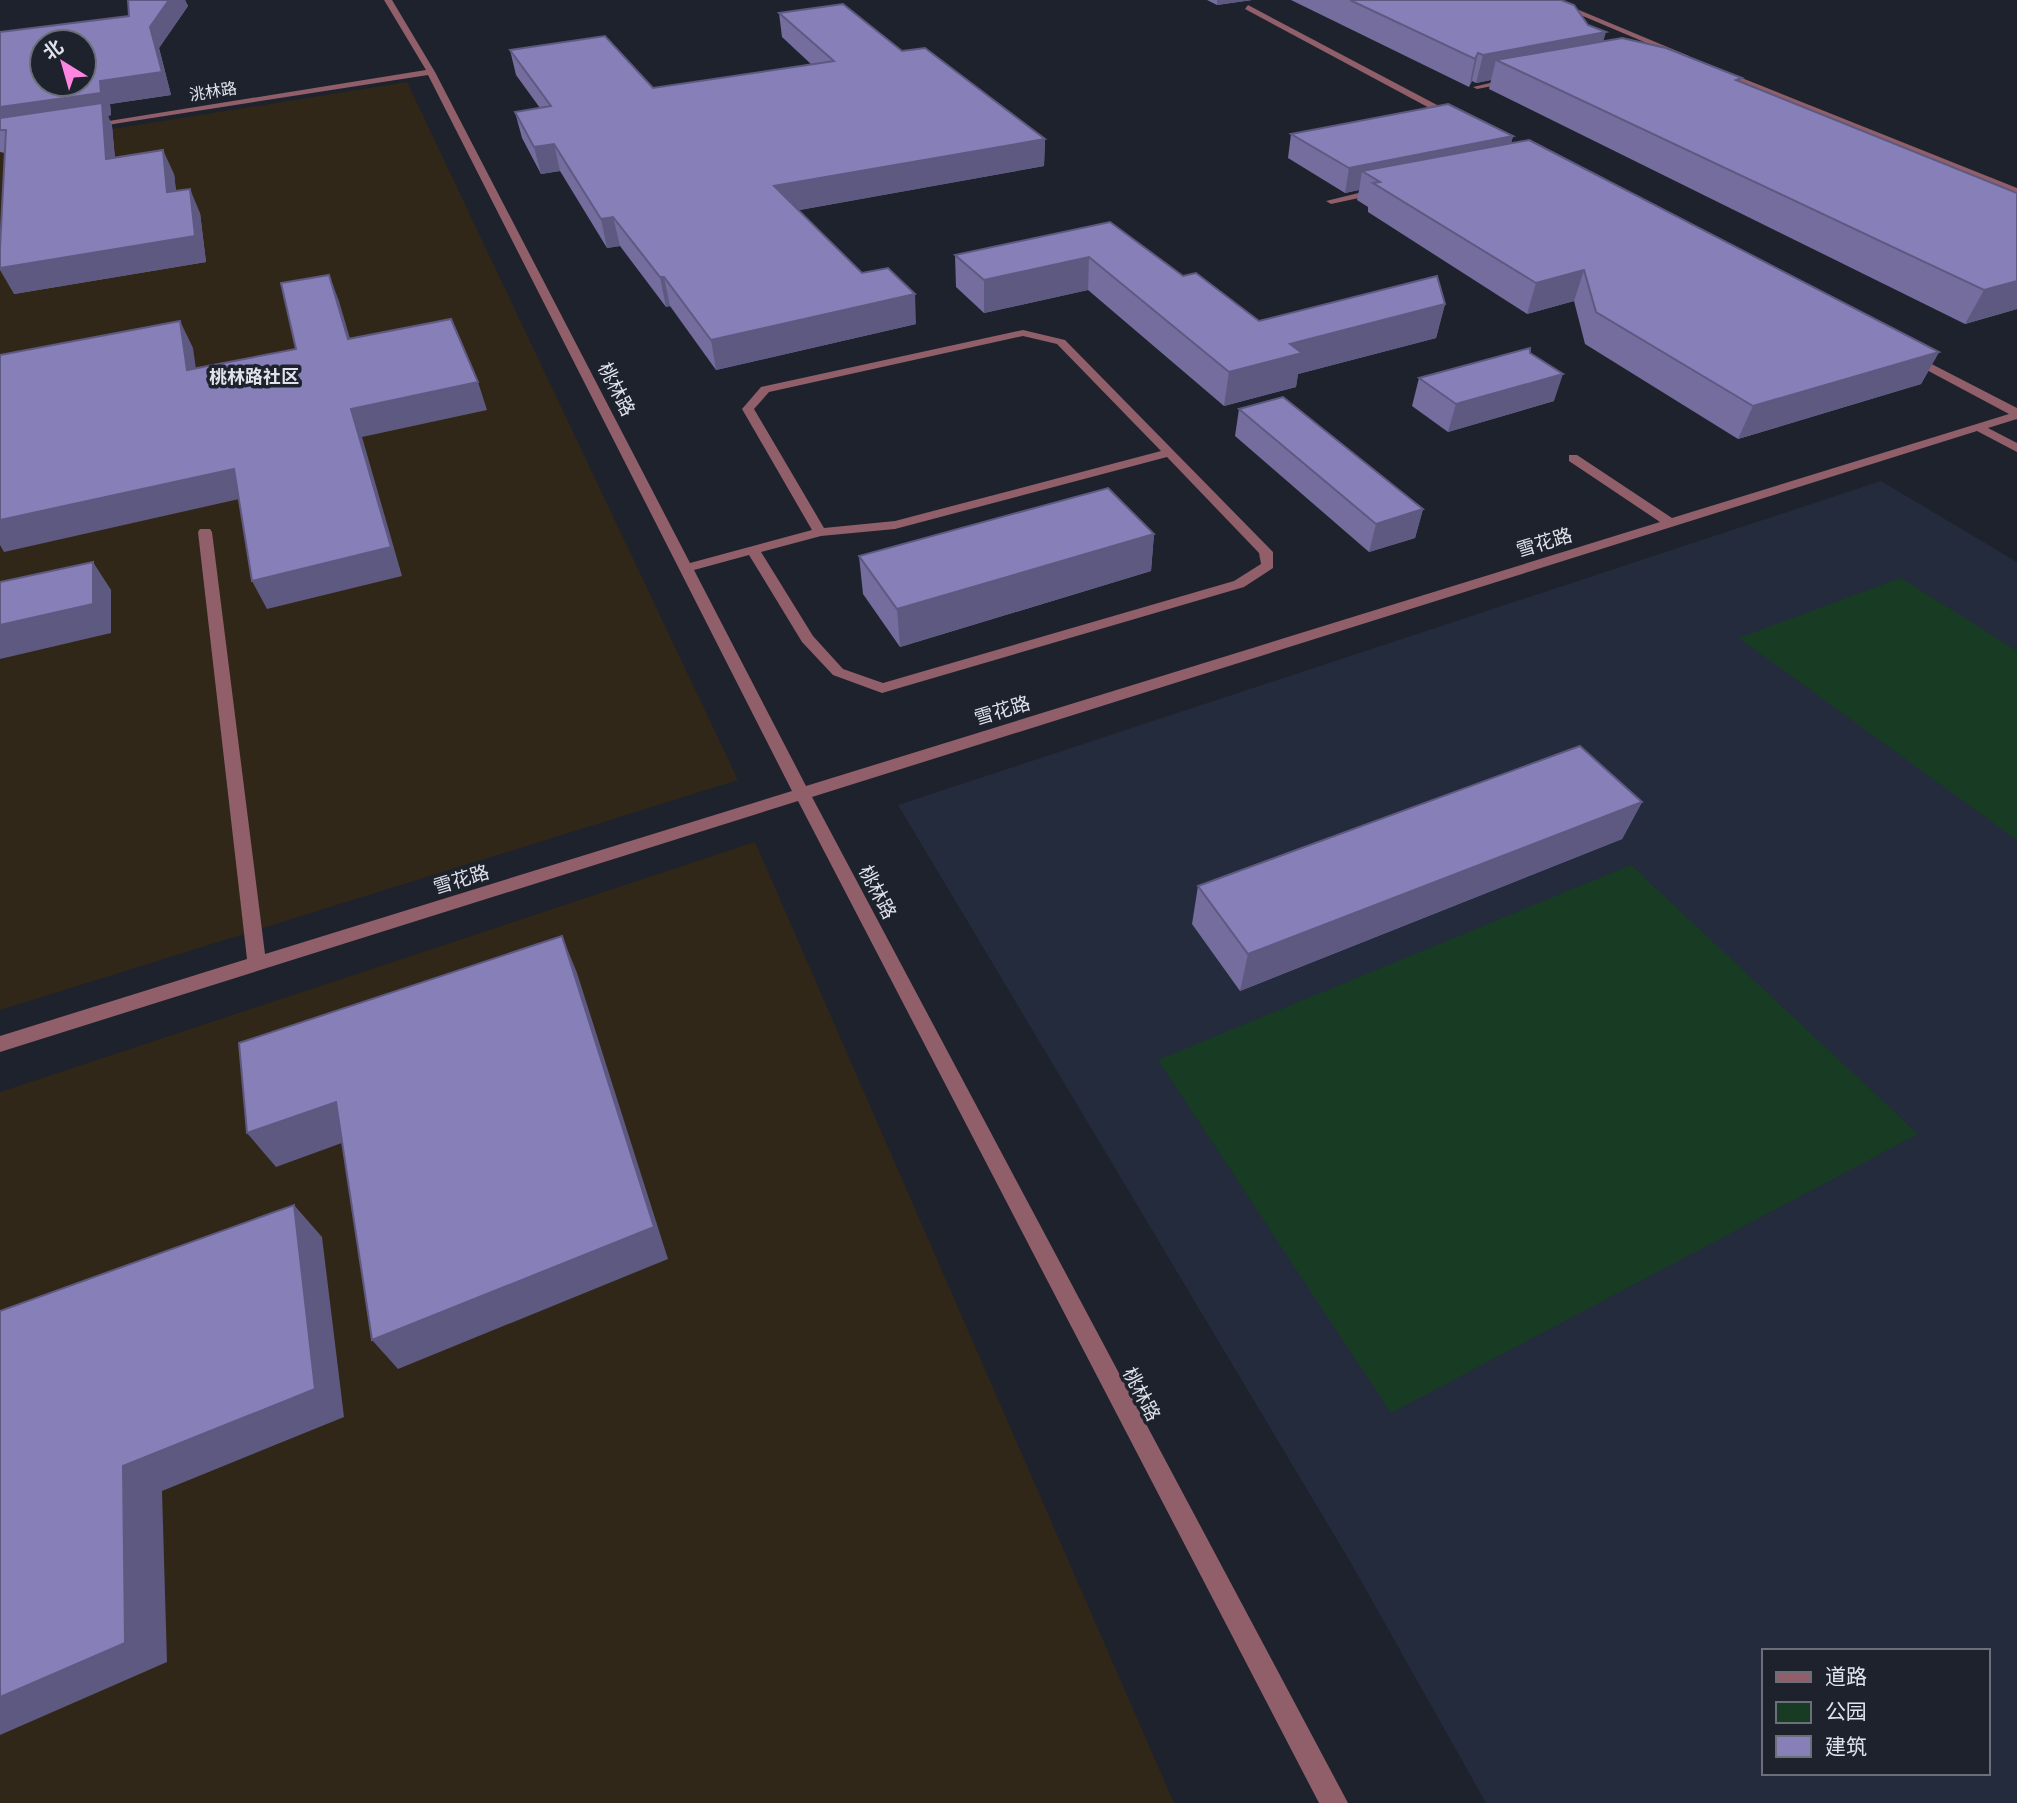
<svg xmlns="http://www.w3.org/2000/svg" width="2017" height="1803" viewBox="0 0 2017 1803" font-family="'Fira Sans Condensed','Noto Sans SC',sans-serif">
  <style>
    .industrial { fill: #312718 }
    .built { fill: #242b3c; fill-rule: evenodd }
    .green { fill: #173c23 }
    .lines { fill: none; stroke-linecap: round; stroke-linejoin: round }
    .minor { fill: #905f69; fill-rule: evenodd }
    .wall { fill: #746d9e }
    .shaded-wall { fill: #5e5981 }
    .building { fill: #877fb8; stroke: #5e5981; stroke-width: 2; fill-rule: evenodd }
    .labels { text-anchor: middle; stroke-width: 7; stroke-linejoin: round; paint-order: stroke }
    .far-street-label { font-size: 16px; fill: #e0e3eb; stroke: #1d222d }
    .far-neighbourhood-label { font-size: 18px; font-weight: bold; fill: #e0e3eb; stroke: #1d222d }
    .street-label { font-size: 19px; fill: #e0e3eb; stroke: #1d222d }
  </style>
  <rect width="100%" height="100%" fill="#1d222d"/>
  <g class="industrial">
    <path d="M 407,82 L 738,780 L 0,1010 L 0,147 Z"/>
    <path d="M 755,842 L 1174,1803 L 0,1803 L 0,1092 Z"/>
  </g>
  <path class="built" d="M 1881,481 L 2017,562 L 2017,1803 L 1486,1803 L 1351,1563 L 898,805 ZM 1763,1651 L 1987,1651 L 1987,1773 L 1763,1773 Z"/>
  <g class="green">
    <path d="M 1901,578 L 2017,651 L 2017,840 L 1739,638 Z"/>
    <path d="M 1631,865 L 1918,1134 L 1391,1413 L 1158,1060 Z"/>
  </g>
  <g class="lines">
    <g class="minor">
      <path d="M 384,0 L 392,0 L 435,72 L 690,563 L 812,530 L 742,409 L 761,387 L 1023,330 L 1065,340 L 1273,552 L 1273,568 L 1244,587 L 882,693 L 833,675 L 802,642 L 749,555 L 694,570 L 806,786 L 1660,522 L 1569,461 L 1569,455 L 1577,455 L 1672,518 L 2009,414 L 1908,360 L 1908,356 L 1916,356 L 2017,408 L 2017,419 L 1988,428 L 2017,443 L 2017,452 L 1977,431 L 812,797 L 1348,1803 L 1319,1803 L 798,801 L 0,1052 L 0,1036 L 247,959 L 198,532 L 200,529 L 210,529 L 212,532 L 265,954 L 792,791 L 428,75 L 88,128 L 84,125 L 426,70 ZM 1023,336 L 1057,344 L 1161,451 L 895,521 L 824,528 L 754,409 L 769,392 ZM 1167,457 L 1259,553 L 1261,564 L 1234,581 L 883,683 L 843,669 L 813,636 L 761,552 L 821,536 L 895,529 Z"/>
      <path d="M 1545,0 L 1555,0 L 1689,56 L 1682,58 Z"/>
      <path d="M 1248,5 L 1456,115 L 1457,117 L 1450,119 L 1245,9 Z"/>
      <path d="M 1717,68 L 2017,188 L 2017,194 L 1717,72 Z"/>
      <path d="M 1511,78 L 1514,82 L 1477,89 L 1473,87 Z"/>
      <path d="M 1379,188 L 1382,189 L 1382,193 L 1331,204 L 1326,201 Z"/>
    </g>
  </g>
  <g class="wall">
    <path d="M 128,0 L 185,0 L 188,6 L 159,48 L 171,95 L 110,104 L 111,115 L 108,116 L 112,126 L 115,158 L 174,174 L 176,191 L 200,213 L 206,262 L 14,294 L 5,153 L 0,152 L 0,32 L 129,16 Z"/>
    <path d="M 1207,0 L 1252,0 L 1217,5 Z"/>
    <path d="M 1291,0 L 1561,0 L 1588,25 L 1603,41 L 1741,82 L 2017,193 L 2017,309 L 1965,324 L 1489,89 L 1491,80 L 1476,83 L 1472,81 L 1469,87 Z"/>
    <path d="M 779,13 L 902,51 L 1045,139 L 1044,166 L 799,210 L 862,273 L 916,324 L 716,370 L 670,306 L 666,307 L 620,246 L 607,248 L 560,171 L 541,174 L 522,138 L 515,112 L 540,108 L 516,75 L 510,50 L 653,88 L 812,65 L 782,37 Z"/>
    <path d="M 1291,134 L 1513,136 L 1511,143 L 1939,352 L 1921,384 L 1738,439 L 1585,344 L 1574,301 L 1527,314 L 1368,212 L 1368,207 L 1357,200 L 1359,190 L 1345,193 L 1288,158 Z"/>
    <path d="M 1110,222 L 1183,276 L 1259,321 L 1445,304 L 1436,338 L 1298,374 L 1296,387 L 1224,406 L 1088,290 L 984,313 L 956,287 L 955,255 Z"/>
    <path d="M 1530,353 L 1554,401 L 1448,432 L 1412,406 L 1419,378 Z"/>
    <path d="M 1239,409 L 1423,509 L 1415,538 L 1369,552 L 1235,436 Z"/>
    <path d="M 1154,534 L 1151,571 L 900,647 L 863,594 L 859,556 Z"/>
    <path d="M 1642,802 L 1622,839 L 1240,991 L 1192,924 L 1198,886 Z"/>
  </g>
  <g class="shaded-wall">
    <path d="M 169,0 L 185,0 L 188,6 L 159,48 L 171,95 L 110,104 L 111,115 L 108,116 L 112,126 L 117,183 L 6,130 L 0,130 L 0,107 L 100,81 L 150,27 Z"/>
    <path d="M 1217,0 L 1252,0 L 1217,5 Z"/>
    <path d="M 1606,32 L 1598,60 L 1496,60 L 1491,80 L 1476,83 L 1483,55 Z"/>
    <path d="M 1478,53 L 1472,81 L 1469,87 L 1475,59 Z"/>
    <path d="M 1513,136 L 1507,160 L 1362,171 L 1359,190 L 1345,193 L 1349,168 Z"/>
    <path d="M 1045,139 L 1044,166 L 778,214 L 774,186 Z"/>
    <path d="M 554,144 L 560,171 L 541,174 L 534,147 Z"/>
    <path d="M 163,150 L 174,174 L 179,217 L 167,192 Z"/>
    <path d="M 190,189 L 200,213 L 206,262 L 14,294 L 0,270 L 0,268 Z"/>
    <path d="M 613,217 L 620,246 L 607,248 L 601,219 Z"/>
    <path d="M 1089,257 L 1088,290 L 984,313 L 984,280 Z"/>
    <path d="M 1584,270 L 1574,301 L 1527,314 L 1536,283 Z"/>
    <path d="M 329,275 L 339,301 L 358,366 L 348,339 Z"/>
    <path d="M 660,277 L 664,277 L 670,306 L 666,307 Z"/>
    <path d="M 2017,281 L 2017,309 L 1965,324 L 1984,290 Z"/>
    <path d="M 915,294 L 916,324 L 716,370 L 711,340 Z"/>
    <path d="M 1445,304 L 1436,338 L 1298,374 L 1296,387 L 1224,406 L 1229,372 L 1290,344 Z"/>
    <path d="M 180,321 L 193,348 L 200,397 L 187,370 Z"/>
    <path d="M 1939,352 L 1921,384 L 1738,439 L 1753,406 Z"/>
    <path d="M 1563,374 L 1554,401 L 1448,432 L 1456,404 Z"/>
    <path d="M 478,382 L 487,410 L 362,437 L 402,576 L 267,609 L 252,581 L 351,409 Z"/>
    <path d="M 234,469 L 248,497 L 4,552 L 0,545 L 0,520 Z"/>
    <path d="M 1423,509 L 1415,538 L 1369,552 L 1376,524 Z"/>
    <path d="M 1154,534 L 1151,571 L 900,647 L 897,609 Z"/>
    <path d="M 93,562 L 111,590 L 111,633 L 0,659 L 0,625 Z"/>
    <path d="M 1642,802 L 1622,839 L 1240,991 L 1248,954 Z"/>
    <path d="M 562,936 L 577,973 L 668,1259 L 398,1369 L 372,1340 Z"/>
    <path d="M 336,1102 L 361,1136 L 276,1167 L 247,1133 Z"/>
    <path d="M 294,1205 L 322,1237 L 344,1417 L 162,1491 L 167,1662 L 0,1735 L 0,1697 L 123,1466 Z"/>
  </g>
  <g class="building">
    <path d="M 128,0 L 169,0 L 150,27 L 162,72 L 100,81 L 101,93 L 0,107 L 0,32 L 129,16 ZM 42,42 L 84,42 L 84,84 L 42,84 Z"/>
    <path d="M 1350,0 L 1561,0 L 1574,5 L 1588,25 L 1606,32 L 1483,55 L 1478,53 L 1475,59 Z"/>
    <path d="M 843,4 L 902,51 L 925,48 L 1045,139 L 774,186 L 862,273 L 888,268 L 915,294 L 711,340 L 664,277 L 660,277 L 613,217 L 601,219 L 554,144 L 534,147 L 515,112 L 551,106 L 510,50 L 605,36 L 653,88 L 834,61 L 779,13 Z"/>
    <path d="M 1622,38 L 1666,48 L 1742,78 L 1736,80 L 2017,193 L 2017,281 L 1984,290 L 1496,60 Z"/>
    <path d="M 102,103 L 106,159 L 163,150 L 167,192 L 190,189 L 195,236 L 0,268 L 0,248 L 6,130 L 0,130 L 0,118 Z"/>
    <path d="M 1448,104 L 1513,136 L 1349,168 L 1291,134 Z"/>
    <path d="M 1529,140 L 1939,352 L 1753,406 L 1596,312 L 1584,270 L 1536,283 L 1373,183 L 1380,182 L 1362,171 Z"/>
    <path d="M 1110,222 L 1183,276 L 1196,273 L 1259,321 L 1437,276 L 1445,304 L 1290,344 L 1302,353 L 1229,372 L 1089,257 L 984,280 L 955,255 Z"/>
    <path d="M 329,275 L 348,339 L 451,319 L 478,382 L 351,409 L 391,547 L 252,581 L 234,469 L 0,520 L 0,355 L 180,321 L 187,370 L 296,349 L 281,283 Z"/>
    <path d="M 1530,348 L 1530,353 L 1563,374 L 1456,404 L 1419,378 Z"/>
    <path d="M 1283,397 L 1423,509 L 1376,524 L 1239,409 Z"/>
    <path d="M 1108,488 L 1154,534 L 897,609 L 859,556 Z"/>
    <path d="M 93,562 L 93,604 L 0,625 L 0,582 Z"/>
    <path d="M 1580,746 L 1642,802 L 1248,954 L 1198,886 Z"/>
    <path d="M 562,936 L 654,1227 L 372,1340 L 336,1102 L 247,1133 L 239,1043 Z"/>
    <path d="M 294,1205 L 315,1389 L 123,1466 L 125,1643 L 0,1697 L 0,1311 Z"/>
  </g>
  <g class="labels">
    <g class="far-street-label">
      <text transform="translate(213 91) rotate(-9)" y="6">洮林路</text>
    </g>
    <g class="far-neighbourhood-label">
      <text x="254" y="383">桃林路社区</text>
    </g>
    <g class="street-label">
      <text transform="translate(617 389) rotate(63)" y="7">桃林路</text>
      <text transform="translate(1544 542) rotate(-17)" y="7">雪花路</text>
      <text transform="translate(1002 710) rotate(-17)" y="7">雪花路</text>
      <text transform="translate(461 879) rotate(-17)" y="7">雪花路</text>
      <text transform="translate(878 892) rotate(62)" y="7">桃林路</text>
      <text transform="translate(1142 1394) rotate(62)" y="7">桃林路</text>
    </g>
  </g>
  <rect x="1762" y="1649" width="228" height="126" fill="#1d222d" stroke="#6b6f79" stroke-width="2"/>
  <rect x="1776" y="1672" width="35" height="10" fill="#905f69" stroke="#6b6f79" stroke-width="2"/>
  <text x="1825" y="1684" font-size="21" fill="#e0e3eb">道路</text>
  <rect x="1776" y="1702" width="35" height="21" fill="#173c23" stroke="#6b6f79" stroke-width="2"/>
  <text x="1825" y="1719" font-size="21" fill="#e0e3eb">公园</text>
  <rect x="1776" y="1736" width="35" height="21" fill="#877fb8" stroke="#6b6f79" stroke-width="2"/>
  <text x="1825" y="1754" font-size="21" fill="#e0e3eb">建筑</text>
  <g transform="translate(63 63) rotate(323)"><circle r="33" fill="#1d222d" stroke="#6b6f79" stroke-width="2"/>
  <path d="M0-5L12 26L0 18L-12 26Z" fill="#fe86e0"/>
  <text y="-10" font-size="19" font-weight="bold" text-anchor="middle" fill="#e0e3eb">北</text>
  </g>
</svg>
